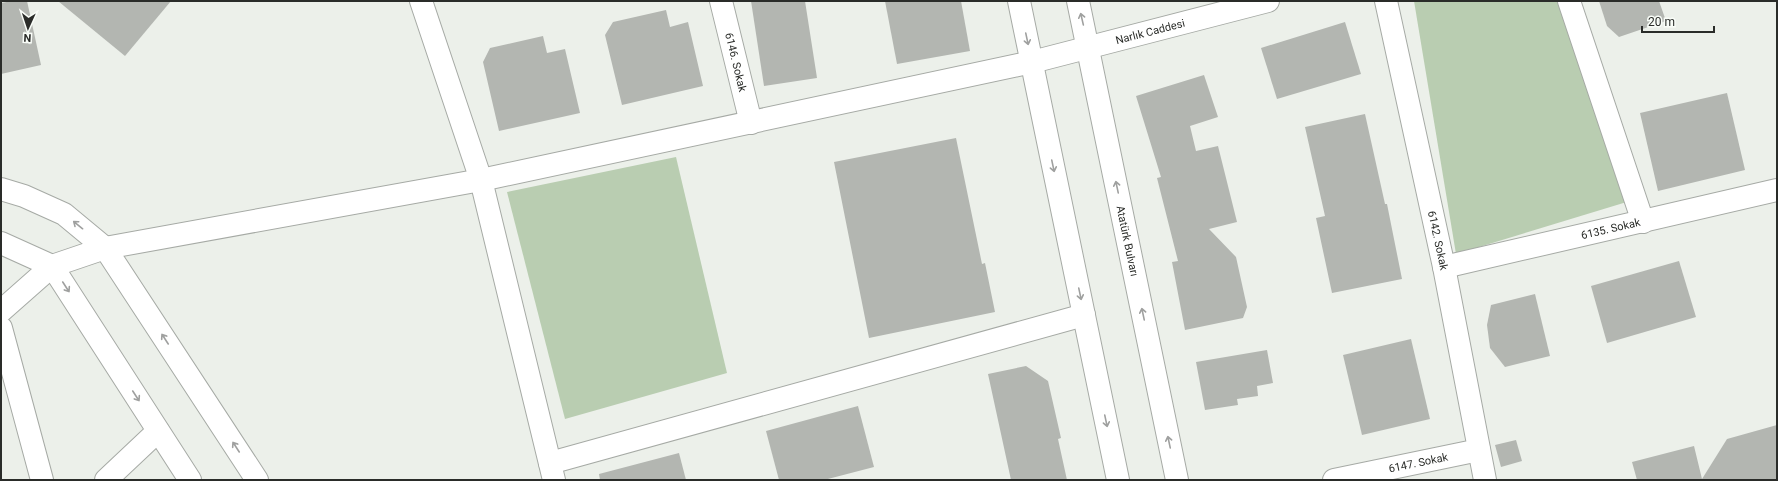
<svg xmlns="http://www.w3.org/2000/svg" width="1778" height="481" viewBox="0 0 1778 481" font-family="Roboto,sans-serif">
  <style>
    .green { fill: #b9cdb1 }
    .building { fill: #b3b6b1 }
    .lines { fill: none; stroke-linecap: round; stroke-linejoin: round }
    .minor-casing { stroke: #a6aaa5; stroke-width: 24 }
    .tertiary-casing { stroke: #a6aaa5; stroke-width: 24 }
    .secondary-casing { stroke: #a6aaa5; stroke-width: 24 }
    .minor { stroke: #fff; stroke-width: 22 }
    .tertiary { stroke: #fff; stroke-width: 22 }
    .secondary { stroke: #fff; stroke-width: 22 }
    .oneway { stroke: #9fa09f }
    .labels { text-anchor: middle; stroke-width: 3; stroke-linejoin: round; paint-order: stroke }
    .street-label { font-size: 11px; fill: #2a2c29; stroke: #f9fdf8 }
  </style>
  <rect width="100%" height="100%" fill="#ecf0ea"/>
  <g class="green">
    <path d="M 1414,1 L 1560,1 L 1630,201 L 1456,254 Z"/>
    <path d="M 676,157 L 727,373 L 565,419 L 507,192 Z"/>
  </g>
  <g class="building">
    <path d="M 12,1 L 27,1 L 41,65 L 1,74 L 1,3 Z"/>
    <path d="M 58,1 L 171,1 L 125,56 Z"/>
    <path d="M 751,1 L 805,1 L 817,78 L 764,86 Z"/>
    <path d="M 885,1 L 961,1 L 970,51 L 897,64 Z"/>
    <path d="M 1599,1 L 1659,1 L 1666,21 L 1619,37 L 1607,26 Z"/>
    <path d="M 666,10 L 670,27 L 688,22 L 703,86 L 622,105 L 605,35 L 613,22 Z"/>
    <path d="M 1345,22 L 1361,74 L 1277,99 L 1261,48 Z"/>
    <path d="M 543,36 L 547,53 L 565,49 L 580,113 L 499,131 L 483,62 L 490,48 Z"/>
    <path d="M 1204,75 L 1218,117 L 1190,126 L 1196,151 L 1218,146 L 1237,222 L 1209,229 L 1236,257 L 1247,307 L 1243,318 L 1185,330 L 1172,262 L 1178,261 L 1157,178 L 1161,177 L 1136,96 Z"/>
    <path d="M 1727,93 L 1745,170 L 1658,191 L 1640,113 Z"/>
    <path d="M 1365,114 L 1385,204 L 1387,204 L 1402,279 L 1332,293 L 1316,218 L 1325,216 L 1305,127 Z"/>
    <path d="M 956,138 L 982,264 L 985,263 L 995,312 L 869,338 L 834,162 Z"/>
    <path d="M 1679,261 L 1696,317 L 1607,343 L 1591,286 Z"/>
    <path d="M 1535,294 L 1550,356 L 1505,367 L 1490,348 L 1487,325 L 1491,305 Z"/>
    <path d="M 1411,339 L 1430,419 L 1362,435 L 1343,355 Z"/>
    <path d="M 1267,350 L 1273,383 L 1257,386 L 1258,396 L 1237,399 L 1238,405 L 1205,410 L 1196,362 Z"/>
    <path d="M 1026,366 L 1048,381 L 1061,438 L 1058,439 L 1067,480 L 1011,480 L 988,374 Z"/>
    <path d="M 858,406 L 874,467 L 824,480 L 779,480 L 766,431 Z"/>
    <path d="M 1777,425 L 1777,480 L 1637,480 L 1632,462 L 1694,446 L 1702,479 L 1727,439 Z"/>
    <path d="M 1516,440 L 1522,461 L 1501,467 L 1495,445 Z"/>
    <path d="M 679,453 L 686,480 L 600,480 L 599,474 Z"/>
  </g>
  <g class="lines">
    <defs>
      <g id="minor">
        <path d="M 421,1 L 481,180 L 554,480"/>
        <path id="s1" d="M 721,1 L 751,123"/>
        <path id="s2" d="M 1386,1 L 1444,267 L 1485,480"/>
        <path d="M 1569,1 L 1643,222"/>
        <path id="s3" d="M 1032,62 L 1268,1"/>
        <path d="M 1,243 L 52,266 L 190,480"/>
        <path id="s4" d="M 1444,267 L 1777,190"/>
        <path d="M 1,311 L 52,266"/>
        <path d="M 1,328 L 42,480"/>
        <path d="M 550,463 L 1084,315"/>
        <path d="M 106,480 L 158,431"/>
        <path id="s5" d="M 1334,480 L 1479,450"/>
      </g>
      <g id="tertiary">
        <path d="M 1,189 L 24,196 L 64,214 L 105,248 L 257,480"/>
        <path d="M 52,266 L 105,248 L 481,180 L 1032,62"/>
      </g>
      <g id="secondary">
        <path d="M 1019,1 L 1118,480"/>
        <path id="s6" d="M 1078,1 L 1177,480"/>
      </g>
    </defs>
    <use href="#minor" class="minor-casing"/>
    <use href="#tertiary" class="tertiary-casing"/>
    <use href="#secondary" class="secondary-casing"/>
    <use href="#minor" class="minor"/>
    <use href="#tertiary" class="tertiary"/>
    <use href="#secondary" class="secondary"/>
  </g>
  <defs><path id="oneway-shaft" d="M-6 0H5M1.5-3L5.5 0L1.5 3" fill="none" stroke-width="1.6" stroke-linecap="round" stroke-linejoin="round"/></defs>
  <g class="oneway">
    <use href="#oneway-shaft" transform="translate(1082 19) rotate(-103)"/>
    <use href="#oneway-shaft" transform="translate(1027 39) rotate(78)"/>
    <use href="#oneway-shaft" transform="translate(1053 166) rotate(78)"/>
    <use href="#oneway-shaft" transform="translate(1117 187) rotate(-102)"/>
    <use href="#oneway-shaft" transform="translate(78 225) rotate(-141)"/>
    <use href="#oneway-shaft" transform="translate(66 287) rotate(57)"/>
    <use href="#oneway-shaft" transform="translate(1080 294) rotate(78)"/>
    <use href="#oneway-shaft" transform="translate(1143 314) rotate(-102)"/>
    <use href="#oneway-shaft" transform="translate(165 339) rotate(-123)"/>
    <use href="#oneway-shaft" transform="translate(136 396) rotate(57)"/>
    <use href="#oneway-shaft" transform="translate(1106 421) rotate(78)"/>
    <use href="#oneway-shaft" transform="translate(1169 442) rotate(-102)"/>
    <use href="#oneway-shaft" transform="translate(236 447) rotate(-123)"/>
  </g>
  <g class="labels">
    <g class="street-label">
      <text dy="4" stroke="none"><textPath href="#s3" startOffset="122">Narlık Caddesi</textPath></text>
      <text dy="4" stroke="none"><textPath href="#s1" startOffset="63">6146. Sokak</textPath></text>
      <text dy="4" stroke="none"><textPath href="#s4" startOffset="171">6135. Sokak</textPath></text>
      <text dy="4" stroke="none"><textPath href="#s6" startOffset="245">Atatürk Bulvarı</textPath></text>
      <text dy="4" stroke="none"><textPath href="#s2" startOffset="245">6142. Sokak</textPath></text>
      <text dy="4" stroke="none"><textPath href="#s5" startOffset="86">6147. Sokak</textPath></text>
    </g>
  </g>
  <rect width="1778" height="481" fill="none" stroke="#2a2c29" stroke-width="4"/>
  <g transform="translate(28 28) rotate(183)" stroke="#f9fdf8" stroke-width="3" paint-order="stroke">
  <path d="M0-3L7 15L0 10L-7 15Z" fill="#2a2c29"/>
  <text y="-6" font-size="11" font-weight="bold" text-anchor="middle" fill="#2a2c29">N</text>
  </g>
  <path d="M1642 26v6h72v-6" fill="none" stroke="#2a2c29" stroke-width="2"/>
  <text x="1648" y="26" font-size="12" fill="#2a2c29" stroke="#f9fdf8" stroke-width="3" paint-order="stroke">20 m</text>
</svg>
